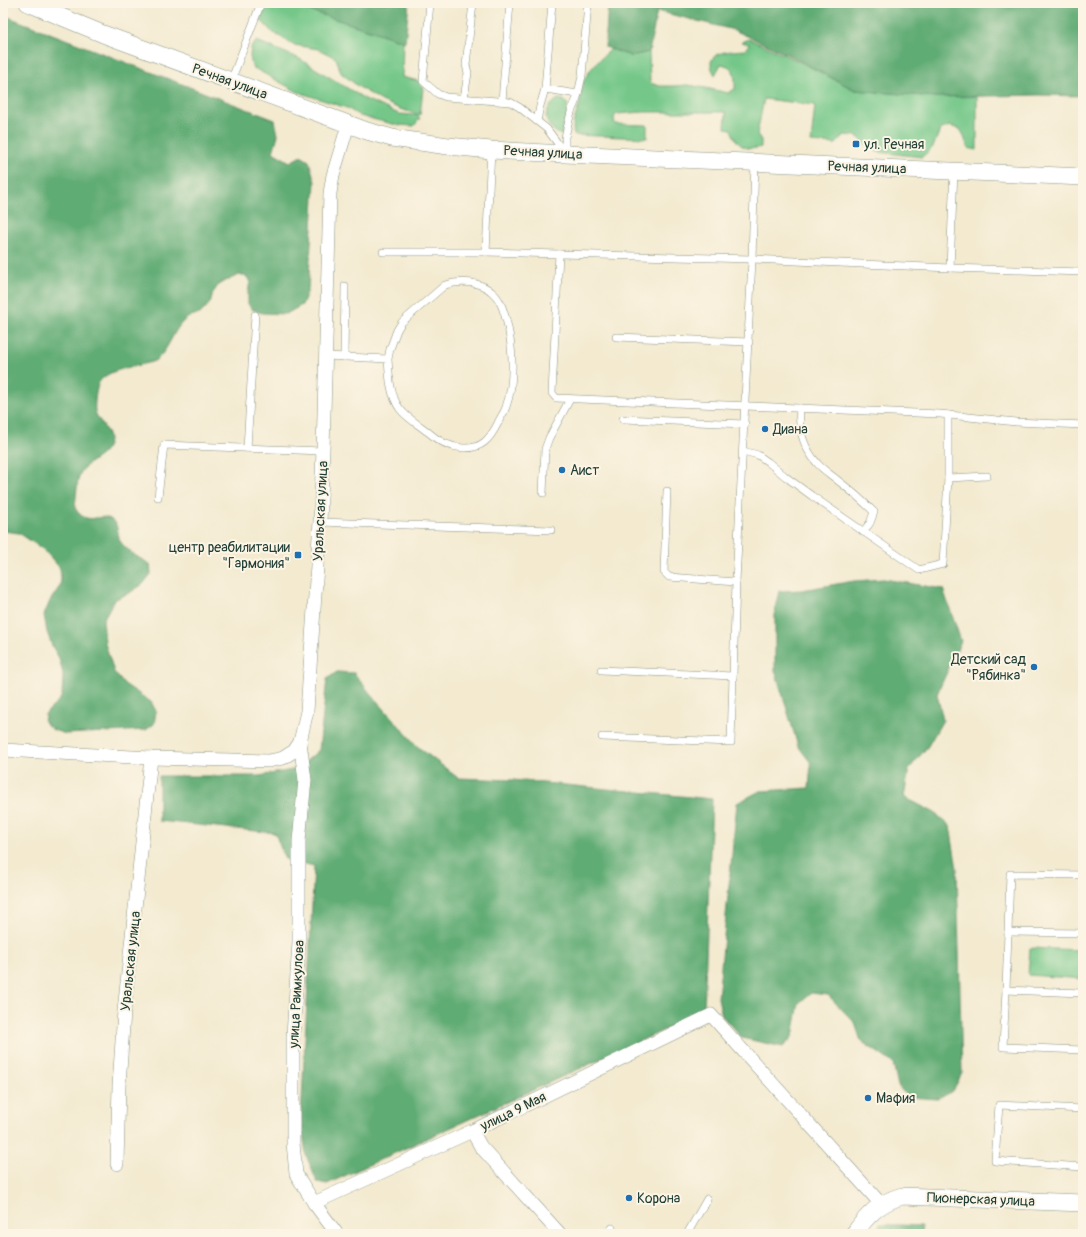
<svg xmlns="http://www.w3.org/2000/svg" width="1086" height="1237" viewBox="0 0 1086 1237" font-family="Pangolin,sans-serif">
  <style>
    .green { fill: #75c789; stroke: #4a825e }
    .forest { fill: #60ac75; stroke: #407454 }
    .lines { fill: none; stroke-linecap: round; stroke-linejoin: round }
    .service-casing { stroke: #899482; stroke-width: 8 }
    .minor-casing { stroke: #899482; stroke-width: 14 }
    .tertiary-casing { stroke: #899482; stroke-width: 18 }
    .service { stroke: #fff; stroke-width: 7 }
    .minor { stroke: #fff; stroke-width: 13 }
    .tertiary { stroke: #fff; stroke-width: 17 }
    .poi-dot { fill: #1f6fb2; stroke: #fcf5e5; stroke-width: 1.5 }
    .labels { text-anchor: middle; stroke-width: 4; stroke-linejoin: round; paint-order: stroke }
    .street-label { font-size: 14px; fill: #1f3d34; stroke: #fcf5e5 }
    .poi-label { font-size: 14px; fill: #1f3d34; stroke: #fcf5e5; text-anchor: start }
  </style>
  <rect width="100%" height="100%" fill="#fcf5e5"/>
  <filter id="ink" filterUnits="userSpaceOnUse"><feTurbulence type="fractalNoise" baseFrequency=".025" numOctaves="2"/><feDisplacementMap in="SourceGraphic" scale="8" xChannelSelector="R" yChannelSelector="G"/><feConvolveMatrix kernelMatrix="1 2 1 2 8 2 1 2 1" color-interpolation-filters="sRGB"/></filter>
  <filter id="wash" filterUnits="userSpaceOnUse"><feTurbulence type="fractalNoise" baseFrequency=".012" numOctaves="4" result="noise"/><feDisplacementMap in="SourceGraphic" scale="16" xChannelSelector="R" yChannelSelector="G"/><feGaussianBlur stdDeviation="0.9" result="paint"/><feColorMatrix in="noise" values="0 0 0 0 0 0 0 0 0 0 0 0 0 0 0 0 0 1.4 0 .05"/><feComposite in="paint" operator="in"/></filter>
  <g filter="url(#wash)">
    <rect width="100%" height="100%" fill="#f3ead0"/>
    <g class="green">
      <path d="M 267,3 L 293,3 L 295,6 L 403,41 L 402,77 L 419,81 L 423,89 L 420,115 L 400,109 L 382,101 L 359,87 L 341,73 L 336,58 L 318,49 L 294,45 L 272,32 L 260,19 Z"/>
      <path d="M 749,39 L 798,61 L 855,90 L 936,97 L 977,96 L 977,150 L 968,148 L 963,134 L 960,129 L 949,126 L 940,130 L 933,147 L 922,157 L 878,152 L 868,147 L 862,140 L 856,136 L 844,135 L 836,144 L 811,142 L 815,105 L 764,99 L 757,134 L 761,140 L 761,147 C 744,152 736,144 731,129 L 725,128 L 726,112 L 644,112 L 616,114 L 614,118 L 615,124 L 647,125 L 647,138 L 574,135 C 571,122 576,117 579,105 C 581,98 581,90 583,83 C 587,70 601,59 611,49 L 631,56 L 649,52 L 650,83 L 660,86 L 674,86 L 687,85 L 701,87 L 728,93 L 735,89 C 735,76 736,67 721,64 L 715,75 C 700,51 730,51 746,50 L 750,44 L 742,42 Z"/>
      <path d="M 257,41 L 300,59 L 365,99 L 399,114 L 415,115 L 420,118 L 414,126 L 397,125 L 360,116 L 347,108 L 298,92 L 252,67 L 250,56 L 251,47 Z"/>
      <path d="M 558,99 L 564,100 L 568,105 L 567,113 L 561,135 C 543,126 541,110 558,99 Z"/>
      <path d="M 1030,948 L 1083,950 L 1083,979 L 1028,975 Z"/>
    </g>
    <g class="forest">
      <path d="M 293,3 L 409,3 L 405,42 L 364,28 L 295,6 Z"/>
      <path d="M 608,3 L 1083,3 L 1083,96 L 1039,95 L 936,97 L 855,90 L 793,57 L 734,30 L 657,11 L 649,52 L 631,56 L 605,47 Z"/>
      <path d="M 3,15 L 275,120 L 278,135 L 273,152 L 290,162 L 301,156 L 309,161 L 315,182 L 308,290 L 302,305 L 286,314 L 262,313 L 253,310 L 248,304 L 248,293 L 250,281 L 245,275 L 239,275 L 219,284 L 213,293 L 210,303 L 200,314 C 175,315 173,347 156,360 C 153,362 148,363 144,364 C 132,367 108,370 100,381 C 96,386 94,405 95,411 C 97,420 110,431 109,441 C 107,457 88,460 81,472 C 77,478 76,499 75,508 C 88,529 100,510 113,521 C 119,526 117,535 120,541 C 127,551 140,559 150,564 L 151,574 L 143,584 L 131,592 L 114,600 L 103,620 L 105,643 L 114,672 L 123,683 L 151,702 L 156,711 L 154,724 L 146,730 L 66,734 L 53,730 L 44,722 L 45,714 L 57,703 L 62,696 L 63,674 L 59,658 L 52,646 L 47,632 L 44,615 L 50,601 L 60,586 L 61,579 L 60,568 L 44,550 L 19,533 L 3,531 Z"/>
      <path d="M 884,579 L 943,589 L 961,641 L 937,694 L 943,720 L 928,746 L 909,769 L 904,797 L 935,813 L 950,826 L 957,869 L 962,1073 L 953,1091 L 938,1099 L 908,1097 L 898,1086 L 893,1063 L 861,1041 L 855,1023 L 828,995 L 811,993 L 799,1003 L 793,1036 L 783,1047 L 742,1038 L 722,1016 L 718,998 L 737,803 L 760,791 L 809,788 L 811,763 L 798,746 L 775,670 L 775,608 L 779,591 L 802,590 L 854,581 Z"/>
      <path d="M 337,672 L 354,673 L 369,692 L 417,746 L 458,778 L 513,780 L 712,799 L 704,1012 L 327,1184 L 317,1182 L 306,1155 L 301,1118 L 314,866 L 285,859 L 275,833 L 159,821 L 159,776 L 259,776 L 297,769 L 319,750 L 327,679 Z"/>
      <path d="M 880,1224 L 922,1226 L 921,1234 L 874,1234 Z"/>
    </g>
  </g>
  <g filter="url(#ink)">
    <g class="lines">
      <defs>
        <g id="service">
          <path d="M 430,3 L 423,81 L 438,94 L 446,97 L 510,102 L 519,107 L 547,129 L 564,152"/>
          <path d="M 552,3 L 545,89 L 578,94"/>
          <path d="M 231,81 L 261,3"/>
          <path d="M 464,98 L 468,73 L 466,65 L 473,3"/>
          <path d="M 502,101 L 510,3"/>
          <path d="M 537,121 L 540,106 L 545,89"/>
          <path d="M 565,153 L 565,137 L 571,112 L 577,98 L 582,76 L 588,3"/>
          <path d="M 383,252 L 486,252 L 752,259 L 950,268 L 1083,272"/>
          <path d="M 486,252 L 491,150"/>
          <path d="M 559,254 L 552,393 L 556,398 L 940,414 L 1016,422 L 1083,425"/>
          <path d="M 950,268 L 954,170"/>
          <path d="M 616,337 L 749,342"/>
          <path d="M 326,356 L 388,359 C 389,375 390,396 400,409 C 407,418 419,425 428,432 C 439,442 449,447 463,448 C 482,449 490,439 498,423 C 500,418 504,413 506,407 C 515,382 513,348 507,323 C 504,312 501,300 493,293 C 481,281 460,280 445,285 L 402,322 L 397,330 L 390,349 L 388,359"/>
          <path d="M 344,357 L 345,286"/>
          <path d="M 800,408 C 798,428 803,447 817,463 C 822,469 830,474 836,479 C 849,489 862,500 874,512 L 870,523 L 863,532"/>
          <path d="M 623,419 L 745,424"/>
          <path d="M 247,448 L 255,315"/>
          <path d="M 743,451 L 758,455 L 768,462 L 786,477 L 812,496 L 919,570 L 943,564 L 948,478 L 948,415"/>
          <path d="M 948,478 L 987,476"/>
          <path d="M 667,491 L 664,572 L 669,577 L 736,582"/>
          <path d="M 543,493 L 545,449 L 549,438 L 570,399"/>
          <path d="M 158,497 L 164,445 L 323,451"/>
          <path d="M 320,522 L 551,530"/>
          <path d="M 601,670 L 733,676 L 736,582 L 752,259 L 755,162"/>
          <path d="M 602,737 L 731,742 L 733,676"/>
          <path d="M 1083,875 L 1010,874 L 1008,932 L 1083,933"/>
          <path d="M 1008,932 L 1006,990 L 1083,993"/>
          <path d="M 1006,990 L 1003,1047 L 1083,1050"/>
          <path d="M 1083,1109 L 999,1105 L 995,1161 L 1083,1167"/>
          <path d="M 608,1234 L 612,1228"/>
          <path d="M 687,1234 L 707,1199"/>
        </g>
        <g id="minor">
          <path d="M 300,742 L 305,780 L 299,841 L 299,942 L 293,1036 L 293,1143 L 296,1174 L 314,1203 L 337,1234"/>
          <path d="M 3,750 L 151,758 L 269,761 L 283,758 L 294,751 L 300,742 L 307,711 L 320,522 L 323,451 L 330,193 L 333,175 L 348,125"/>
          <path d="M 472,1131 L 481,1147 L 492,1159 L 560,1234"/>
          <path d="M 117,1164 L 119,1086 L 124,1011 L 151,758"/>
          <path d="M 314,1203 L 472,1131 L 711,1015 L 881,1204"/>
        </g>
        <g id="tertiary">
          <path d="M 28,3 L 103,34 L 367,131 L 392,138 L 448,146 L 491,150 L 565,154 L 1083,177"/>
          <path d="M 854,1234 C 868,1214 879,1203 902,1196 L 1083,1203"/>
        </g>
      </defs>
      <use href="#service" class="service-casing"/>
      <use href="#minor" class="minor-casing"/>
      <use href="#tertiary" class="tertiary-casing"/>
      <use href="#service" class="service"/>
      <use href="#minor" class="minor"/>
      <use href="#tertiary" class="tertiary"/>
    </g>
  </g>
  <g class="poi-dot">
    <rect x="852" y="140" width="8" height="8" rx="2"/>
    <circle cx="765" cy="429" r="4"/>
    <circle cx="562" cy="470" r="4"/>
    <rect x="294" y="551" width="8" height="8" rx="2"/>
    <circle cx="1034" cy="667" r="4"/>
    <circle cx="868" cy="1098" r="4"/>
    <circle cx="629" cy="1198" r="4"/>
  </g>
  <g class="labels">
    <g class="street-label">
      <text transform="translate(230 81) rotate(20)" y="5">Речная улица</text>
      <text transform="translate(543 152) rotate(3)" y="5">Речная улица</text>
      <text transform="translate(867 167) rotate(2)" y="5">Речная улица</text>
      <text transform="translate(320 511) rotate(-87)" y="5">Уральская улица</text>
      <text transform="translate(130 961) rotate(-84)" y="5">Уральская улица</text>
      <text transform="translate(296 994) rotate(-87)" y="5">улица Раимкулова</text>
      <text transform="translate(513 1111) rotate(-26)" y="5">улица 9 Мая</text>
      <text transform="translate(981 1199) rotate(2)" y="5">Пионерская улица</text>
    </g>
    <g class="poi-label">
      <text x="864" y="149">ул. Речная</text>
      <text x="773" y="434">Диана</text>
      <text x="570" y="475">Аист</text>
      <text x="290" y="552" text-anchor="end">центр реабилитации<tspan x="290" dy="16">"Гармония"</tspan></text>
      <text x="1026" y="664" text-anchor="end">Детский сад<tspan x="1026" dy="16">"Рябинка"</tspan></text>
      <text x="876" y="1103">Мафия</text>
      <text x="637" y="1203">Корона</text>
    </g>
  </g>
  <rect width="1086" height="1237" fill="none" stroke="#fcf5e5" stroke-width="16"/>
</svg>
